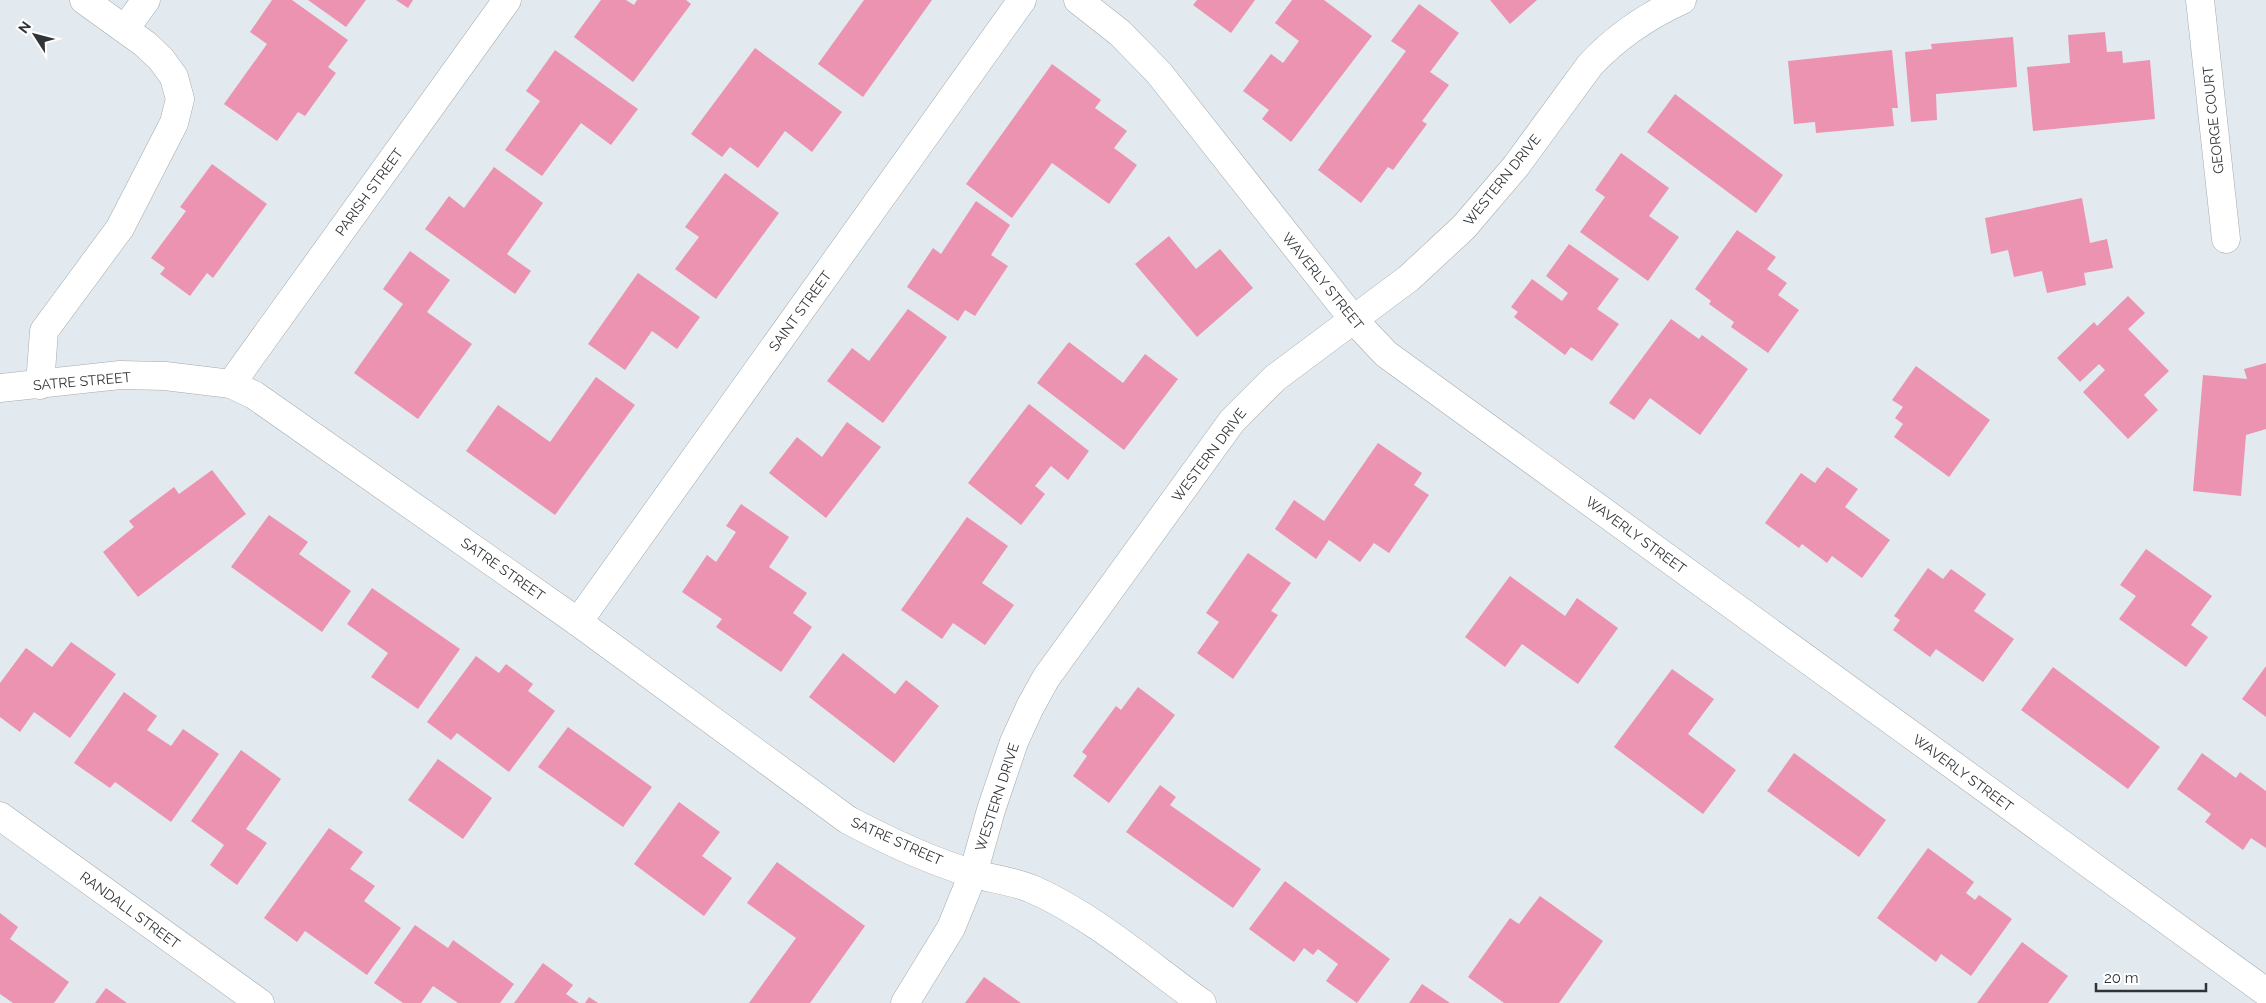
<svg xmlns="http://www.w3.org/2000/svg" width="2266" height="1003" viewBox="0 0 2266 1003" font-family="Raleway,sans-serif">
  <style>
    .building { fill: #eb93b0 }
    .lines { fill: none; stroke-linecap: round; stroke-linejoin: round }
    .minor-casing { stroke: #a3aaae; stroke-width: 29 }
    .minor { stroke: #fff; stroke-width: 28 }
    .labels { text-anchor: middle; stroke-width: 4; stroke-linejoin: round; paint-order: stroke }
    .street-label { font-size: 14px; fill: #313436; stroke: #fff }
  </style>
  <rect width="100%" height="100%" fill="#e3eaef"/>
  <g class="building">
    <path d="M 272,0 L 292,0 L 348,40 L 328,67 L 336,73 L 305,116 L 298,112 L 277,141 L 224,104 L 267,44 L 250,32 Z"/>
    <path d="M 308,0 L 366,0 L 346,27 Z"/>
    <path d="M 396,0 L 413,0 L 408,8 Z"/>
    <path d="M 601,0 L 626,0 L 634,5 L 637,0 L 686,0 L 691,4 L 633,82 L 574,37 Z"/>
    <path d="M 864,0 L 932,0 L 863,97 L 818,64 Z"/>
    <path d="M 1197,0 L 1255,0 L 1231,33 L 1193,5 Z"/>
    <path d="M 1292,0 L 1324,0 L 1372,36 L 1291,142 L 1262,119 L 1269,110 L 1243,91 L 1271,54 L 1283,63 L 1299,41 L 1275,23 Z"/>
    <path d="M 1490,0 L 1537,0 L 1510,24 Z"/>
    <path d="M 1419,4 L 1459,33 L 1430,72 L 1449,85 L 1422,121 L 1427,124 L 1393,170 L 1388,167 L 1361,203 L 1318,170 L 1406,51 L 1391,41 Z"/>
    <path d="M 2105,32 L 2107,52 L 2122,51 L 2123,63 L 2150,60 L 2155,119 L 2033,131 L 2027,67 L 2070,63 L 2068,35 Z"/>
    <path d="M 2013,37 L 2017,87 L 1936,94 L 1937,120 L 1911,122 L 1905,52 L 1932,49 L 1931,44 Z"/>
    <path d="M 755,48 L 842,112 L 812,152 L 785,131 L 758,168 L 730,147 L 722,157 L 691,134 Z"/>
    <path d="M 555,50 L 638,109 L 611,145 L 581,123 L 542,176 L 505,150 L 540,101 L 526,91 Z"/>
    <path d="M 1892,50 L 1898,108 L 1892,108 L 1894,126 L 1816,133 L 1815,122 L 1794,124 L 1788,61 Z"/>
    <path d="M 1052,64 L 1101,100 L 1095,108 L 1127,131 L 1114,148 L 1137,165 L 1109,204 L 1052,163 L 1012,218 L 966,184 Z"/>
    <path d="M 1675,94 L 1783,175 L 1756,213 L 1647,132 Z"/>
    <path d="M 1621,153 L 1669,188 L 1649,216 L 1679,237 L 1648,281 L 1580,232 L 1605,197 L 1595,190 Z"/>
    <path d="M 212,164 L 267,204 L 213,278 L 207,273 L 190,296 L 160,274 L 165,268 L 151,258 L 186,211 L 180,207 Z"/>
    <path d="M 494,167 L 543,203 L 507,254 L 531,271 L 515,294 L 425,229 L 449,196 L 464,208 Z"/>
    <path d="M 725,173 L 779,213 L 716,299 L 675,269 L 699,237 L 685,227 Z"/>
    <path d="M 2082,198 L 2090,243 L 2107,239 L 2113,268 L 2084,273 L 2086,285 L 2047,293 L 2042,271 L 2014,277 L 2008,250 L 1991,254 L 1985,218 Z"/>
    <path d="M 976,201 L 1010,225 L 991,255 L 1008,266 L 975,316 L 965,310 L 958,321 L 907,287 L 933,248 L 941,254 Z"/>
    <path d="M 1737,230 L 1776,257 L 1767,269 L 1787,283 L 1778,295 L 1799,310 L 1768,353 L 1731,327 L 1734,322 L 1709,304 L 1711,301 L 1695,289 Z"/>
    <path d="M 1169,236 L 1196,269 L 1220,249 L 1253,288 L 1197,337 L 1135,264 Z"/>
    <path d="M 1569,244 L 1619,279 L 1597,309 L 1619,324 L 1592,361 L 1571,347 L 1565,355 L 1514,317 L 1518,312 L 1511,307 L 1532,279 L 1562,301 L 1568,293 L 1546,276 Z"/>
    <path d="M 410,251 L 450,280 L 427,312 L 472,344 L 418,419 L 354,373 L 403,304 L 383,289 Z"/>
    <path d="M 638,273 L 700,317 L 677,349 L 652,331 L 625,370 L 588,344 Z"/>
    <path d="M 2128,296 L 2145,313 L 2128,329 L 2169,371 L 2144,395 L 2158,410 L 2128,439 L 2083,392 L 2105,370 L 2099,364 L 2080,382 L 2057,358 L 2094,322 L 2097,326 Z"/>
    <path d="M 908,309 L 947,337 L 883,423 L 827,381 L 852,348 L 869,361 Z"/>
    <path d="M 1671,319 L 1699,339 L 1702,335 L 1748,369 L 1700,435 L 1650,398 L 1634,420 L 1609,403 Z"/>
    <path d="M 1069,342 L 1123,383 L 1145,354 L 1178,379 L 1124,450 L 1037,383 Z"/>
    <path d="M 2266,363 L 2266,429 L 2246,435 L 2241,496 L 2193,491 L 2203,375 L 2247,379 L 2244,369 Z"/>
    <path d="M 1916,366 L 1990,420 L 1949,477 L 1894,437 L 1903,424 L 1895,418 L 1903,407 L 1892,400 Z"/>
    <path d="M 596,377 L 635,405 L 555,515 L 466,451 L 498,405 L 550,442 Z"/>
    <path d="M 1029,404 L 1089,451 L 1068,480 L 1051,466 L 1035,486 L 1045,494 L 1021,525 L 968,483 Z"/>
    <path d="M 847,422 L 881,447 L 826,518 L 769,473 L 797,437 L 822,457 Z"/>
    <path d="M 1378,443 L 1422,473 L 1414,485 L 1429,495 L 1389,553 L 1374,543 L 1360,562 L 1329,540 L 1316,559 L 1275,529 L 1294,500 L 1324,521 Z"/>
    <path d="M 1827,467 L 1858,489 L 1845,507 L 1890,540 L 1862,578 L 1832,556 L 1827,563 L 1802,544 L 1799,548 L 1765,523 L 1801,473 L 1815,483 Z"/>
    <path d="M 212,470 L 246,514 L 138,597 L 103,552 L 134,527 L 129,521 L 174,487 L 179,494 Z"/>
    <path d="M 741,504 L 789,537 L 769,567 L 807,593 L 793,613 L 812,627 L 781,672 L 716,627 L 722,619 L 682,592 L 707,555 L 716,562 L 736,532 L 726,526 Z"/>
    <path d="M 269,515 L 308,542 L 299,554 L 351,591 L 322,632 L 231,567 Z"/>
    <path d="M 967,517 L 1008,546 L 982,583 L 1014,605 L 985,645 L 953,623 L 942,639 L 901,610 Z"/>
    <path d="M 2146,549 L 2212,596 L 2191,625 L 2208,637 L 2186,667 L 2119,619 L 2136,596 L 2120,585 Z"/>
    <path d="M 1248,553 L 1291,583 L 1271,611 L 1278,615 L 1233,679 L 1197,653 L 1219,622 L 1206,613 Z"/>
    <path d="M 1928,568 L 1943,579 L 1951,569 L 1986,594 L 1974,611 L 2014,639 L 1983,682 L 1936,649 L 1930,657 L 1893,630 L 1900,620 L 1894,616 Z"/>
    <path d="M 1510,576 L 1565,616 L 1577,598 L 1618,628 L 1578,684 L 1522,644 L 1505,667 L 1465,637 Z"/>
    <path d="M 372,588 L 460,649 L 418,709 L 371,677 L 388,653 L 347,624 Z"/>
    <path d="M 71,642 L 116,674 L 70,738 L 34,712 L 20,732 L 0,717 L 0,683 L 26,648 L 52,667 Z"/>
    <path d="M 843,653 L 895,694 L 906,680 L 939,706 L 894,763 L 809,697 Z"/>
    <path d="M 476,656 L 499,673 L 506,664 L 533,684 L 528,691 L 555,711 L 509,772 L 457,733 L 451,740 L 427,722 Z"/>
    <path d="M 2266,666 L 2266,717 L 2242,699 Z"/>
    <path d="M 2053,667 L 2160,747 L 2128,789 L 2021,710 Z"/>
    <path d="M 1672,669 L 1714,699 L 1688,734 L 1736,770 L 1703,814 L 1614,747 Z"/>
    <path d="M 1138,687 L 1175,715 L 1109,803 L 1073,776 L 1087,756 L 1082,752 L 1116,706 L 1121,710 Z"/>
    <path d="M 124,692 L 157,716 L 147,730 L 171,746 L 183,729 L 219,754 L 171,822 L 115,782 L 110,788 L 74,763 Z"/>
    <path d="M 568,727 L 652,787 L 623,827 L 538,767 Z"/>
    <path d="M 241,750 L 281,779 L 246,829 L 267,843 L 237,885 L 210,865 L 224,845 L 191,821 Z"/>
    <path d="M 1794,753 L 1886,820 L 1859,857 L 1767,791 Z"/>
    <path d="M 2202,753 L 2236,778 L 2240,772 L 2266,791 L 2266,848 L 2251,838 L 2243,850 L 2205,822 L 2211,814 L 2177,789 Z"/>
    <path d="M 438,759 L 492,798 L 463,839 L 408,800 Z"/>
    <path d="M 1160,785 L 1176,797 L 1170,805 L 1261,869 L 1233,908 L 1126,832 Z"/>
    <path d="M 679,802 L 720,832 L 702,856 L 732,878 L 704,916 L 634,864 Z"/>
    <path d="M 329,828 L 363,852 L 350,869 L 375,886 L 364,901 L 401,928 L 367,975 L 305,931 L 297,942 L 264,918 Z"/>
    <path d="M 1928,848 L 1974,882 L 1966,893 L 1975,900 L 1979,895 L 2012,919 L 1971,976 L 1941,954 L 1936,962 L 1877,918 Z"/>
    <path d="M 777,862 L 865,926 L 810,1003 L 749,1003 L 796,938 L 747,903 Z"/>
    <path d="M 1285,881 L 1390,959 L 1357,1003 L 1326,981 L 1338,964 L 1318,949 L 1313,955 L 1304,948 L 1294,962 L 1249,929 Z"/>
    <path d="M 1540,896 L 1603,941 L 1559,1003 L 1504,1003 L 1468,977 L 1510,918 L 1519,924 Z"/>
    <path d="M 0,913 L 18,927 L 10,939 L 69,982 L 54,1003 L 13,1003 L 0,994 Z"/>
    <path d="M 415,925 L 448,948 L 453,940 L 514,984 L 500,1003 L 458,1003 L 433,986 L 421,1003 L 403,1003 L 374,983 Z"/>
    <path d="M 2022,942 L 2068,976 L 2048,1003 L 1977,1003 Z"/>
    <path d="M 543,963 L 573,985 L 566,994 L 579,1003 L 514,1003 Z"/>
    <path d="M 984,977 L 1021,1003 L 965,1003 Z"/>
    <path d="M 1422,984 L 1450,1003 L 1409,1003 Z"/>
    <path d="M 106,988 L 127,1003 L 95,1003 Z"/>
    <path d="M 589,997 L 598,1003 L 585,1003 Z"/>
  </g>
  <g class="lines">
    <defs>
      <g id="minor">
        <path d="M 1078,0 L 1120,33 L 1159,73 L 1353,319 L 1386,354 L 2266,992"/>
        <path d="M 2200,0 L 2226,239"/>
        <path d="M 125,29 L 146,0"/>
        <path d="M 231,384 L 507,0"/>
        <path d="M 40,385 L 44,331 L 120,228 L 174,123 L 180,99 L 174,77 L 161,59 L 145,44 L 84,0"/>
        <path d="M 0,388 L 120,375 L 165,376 L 231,384 L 254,395 L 578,622 L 848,820 C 886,840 933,862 974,874 C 993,879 1013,881 1032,889 C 1092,915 1149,965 1202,1003"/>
        <path d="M 578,622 L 1022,0"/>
        <path d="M 0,816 L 260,1003"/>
        <path d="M 905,1003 L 951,928 L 973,874 L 991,810 L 1014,742 L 1030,707 L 1046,678 L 1232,421 L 1275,378 L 1409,278 L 1464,227 L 1516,166 L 1590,65 C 1616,37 1647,16 1682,0"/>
      </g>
    </defs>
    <use href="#minor" class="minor-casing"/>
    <use href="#minor" class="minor"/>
  </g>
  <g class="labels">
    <g class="street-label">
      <text transform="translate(2213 120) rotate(-96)" y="5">GEORGE COURT</text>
      <text transform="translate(1502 180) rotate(-51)" y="5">WESTERN DRIVE</text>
      <text transform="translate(369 192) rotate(-54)" y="5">PARISH STREET</text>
      <text transform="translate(1323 281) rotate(51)" y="5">WAVERLY STREET</text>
      <text transform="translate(800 311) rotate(-54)" y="5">SAINT STREET</text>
      <text transform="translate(82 381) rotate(-5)" y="5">SATRE STREET</text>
      <text transform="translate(1209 455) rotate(-53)" y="5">WESTERN DRIVE</text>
      <text transform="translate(1636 535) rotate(36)" y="5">WAVERLY STREET</text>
      <text transform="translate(503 569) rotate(35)" y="5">SATRE STREET</text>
      <text transform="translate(1963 773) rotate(36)" y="5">WAVERLY STREET</text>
      <text transform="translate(997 797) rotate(-72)" y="5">WESTERN DRIVE</text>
      <text transform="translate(897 841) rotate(24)" y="5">SATRE STREET</text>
      <text transform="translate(130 910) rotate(36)" y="5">RANDALL STREET</text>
    </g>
  </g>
  <g transform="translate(35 35) rotate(306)" stroke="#ffffff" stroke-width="4" paint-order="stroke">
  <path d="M0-4L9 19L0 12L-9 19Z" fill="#313436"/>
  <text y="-8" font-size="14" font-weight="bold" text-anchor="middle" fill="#313436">N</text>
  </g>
  <path d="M2096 983v8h110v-8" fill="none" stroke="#313436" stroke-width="2.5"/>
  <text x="2104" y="983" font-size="15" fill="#313436" stroke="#ffffff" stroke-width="4" paint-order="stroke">20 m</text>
</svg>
